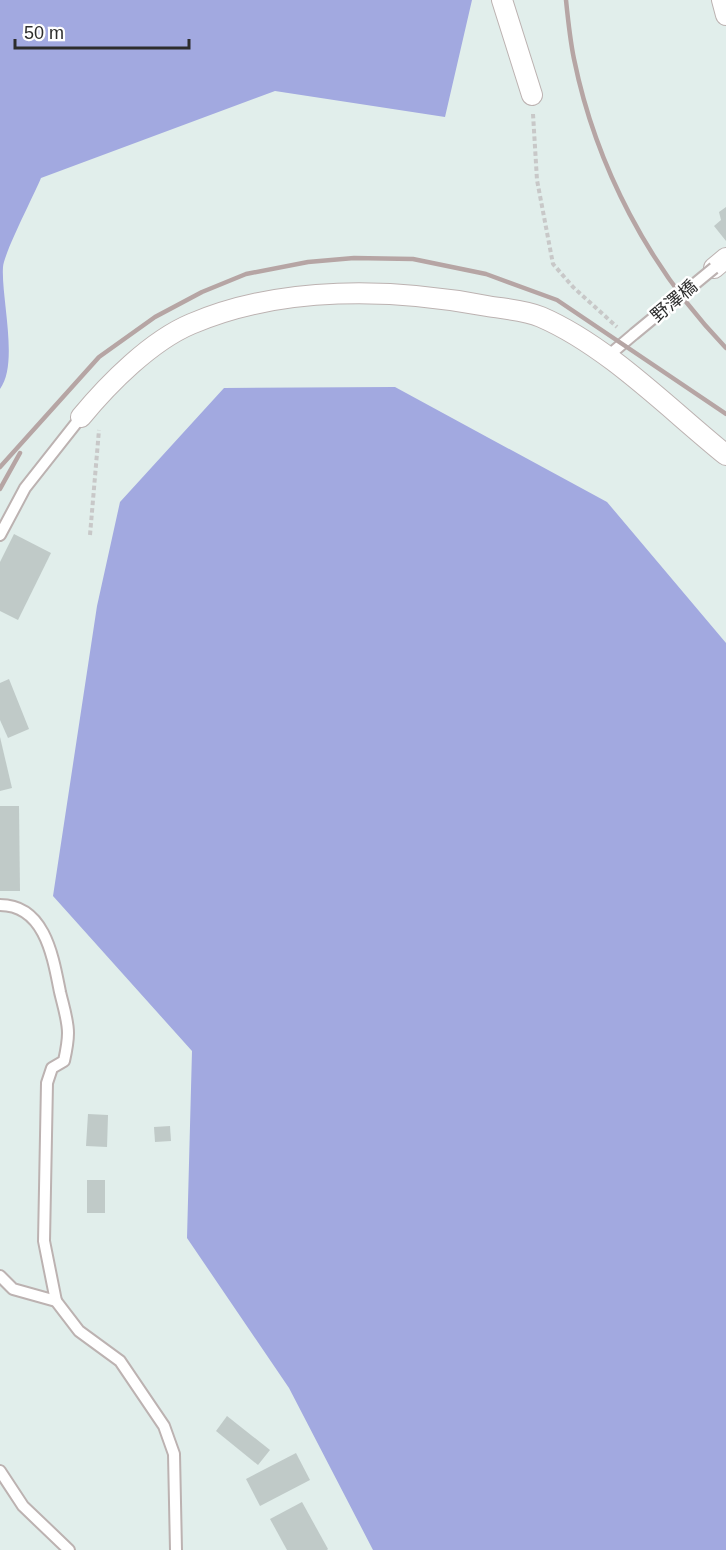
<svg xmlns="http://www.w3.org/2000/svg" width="726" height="1550" viewBox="0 0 726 1550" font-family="Arial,'Noto Sans JP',sans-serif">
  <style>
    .green { fill: #a2a9e0 }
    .building { fill: #c0cac8 }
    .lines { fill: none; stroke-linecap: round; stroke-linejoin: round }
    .lane-casing { stroke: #bcb2b1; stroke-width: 14 }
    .street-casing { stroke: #bcb2b1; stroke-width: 22 }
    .path { stroke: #c8c8c8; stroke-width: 4; stroke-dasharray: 4.5 3; stroke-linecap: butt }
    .lane { stroke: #fff; stroke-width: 10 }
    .street { stroke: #fff; stroke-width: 20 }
    .rail { stroke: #b6a5a4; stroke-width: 4.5 }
    .lane-bridge-casing { stroke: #bcb2b1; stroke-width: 14; stroke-linecap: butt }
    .lane-bridge { stroke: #fff; stroke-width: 10 }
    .labels { text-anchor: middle; stroke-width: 5; stroke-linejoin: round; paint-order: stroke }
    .street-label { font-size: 18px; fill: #2d2d2d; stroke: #fff }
  </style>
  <rect width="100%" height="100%" fill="#e1eeeb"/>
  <g class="green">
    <path d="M 0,0 L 472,0 L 445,117 L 275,91 L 41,178 C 34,195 4,253 3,267 C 1,298 19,364 0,389 Z"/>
    <path d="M 395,387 L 607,502 L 726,643 L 726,1550 L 373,1550 L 289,1388 L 187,1238 L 192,1051 L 53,896 L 97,606 L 120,502 L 224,388 Z"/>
  </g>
  <g class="building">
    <path d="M 726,207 L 726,241 L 714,226 L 721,220 L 719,212 Z"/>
    <path d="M 14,534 L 51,553 L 18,620 L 0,611 L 0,562 Z"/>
    <path d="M 9,679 L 29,729 L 8,738 L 0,720 L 0,683 Z"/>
    <path d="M 0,737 L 12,788 L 0,791 Z"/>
    <path d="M 0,806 L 19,806 L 20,891 L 0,891 Z"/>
    <path d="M 88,1114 L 108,1115 L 107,1147 L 86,1146 Z"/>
    <path d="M 170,1126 L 171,1141 L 155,1142 L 154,1127 Z"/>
    <rect x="87" y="1180" width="18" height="33"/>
    <path d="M 227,1416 L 270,1450 L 258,1465 L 216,1431 Z"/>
    <path d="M 296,1453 L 310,1480 L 260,1506 L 246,1479 Z"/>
    <path d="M 302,1502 L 328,1549 L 327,1550 L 287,1550 L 270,1519 Z"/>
  </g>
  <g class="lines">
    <defs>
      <g id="lane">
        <path d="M 608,356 L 634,334"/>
        <path d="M 0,535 L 25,488 L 81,417"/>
        <path d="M 0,905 C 45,905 53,957 60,992 C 63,1005 68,1020 68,1033 C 68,1042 66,1052 64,1061 L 52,1068 L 47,1083 L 44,1241 L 56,1301"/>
        <path d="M 0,1276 L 13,1289 L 56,1301 L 79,1331 L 120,1361 L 164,1426 L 174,1454 L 176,1550"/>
        <path d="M 0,1471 L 23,1506 L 69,1550"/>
      </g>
      <g id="street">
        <path d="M 502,0 L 532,95"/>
        <path d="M 722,0 L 726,15"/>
        <path d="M 714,268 L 726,258"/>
        <path d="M 81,417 C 109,383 151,341 191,324 C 282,285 393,288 487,306 C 504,309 525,310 541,317 C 608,346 669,409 726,455"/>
      </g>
    </defs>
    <use href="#lane" class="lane-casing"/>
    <use href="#street" class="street-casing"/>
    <g class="path">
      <path d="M 533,114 L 537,180 L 553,264 L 573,287 L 617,327"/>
      <path d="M 90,535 L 99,430"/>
    </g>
    <use href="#lane" class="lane"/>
    <use href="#street" class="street"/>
    <g class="rail">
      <path d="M 566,0 C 568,20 570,40 574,59 C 596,167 650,269 726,348"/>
      <path d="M 0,467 L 99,357 L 155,317 L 202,292 L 246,274 L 308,262 L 354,258 L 413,259 L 486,274 L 557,300 L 726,414"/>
      <path d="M 0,489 L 20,453"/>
    </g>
    <defs>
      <path id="lane-bridge" d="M 634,334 L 714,268"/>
    </defs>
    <use href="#lane-bridge" class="lane-bridge-casing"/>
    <use href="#lane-bridge" class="lane-bridge"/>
  </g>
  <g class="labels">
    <g class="street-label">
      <text transform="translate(674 301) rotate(-40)" y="6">野澤橋</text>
    </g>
  </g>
  <path d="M15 39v9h174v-9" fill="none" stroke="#2d2d2d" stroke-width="3"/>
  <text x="24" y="39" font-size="18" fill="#2d2d2d" stroke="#ffffff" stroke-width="4.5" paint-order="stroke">50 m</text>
</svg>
